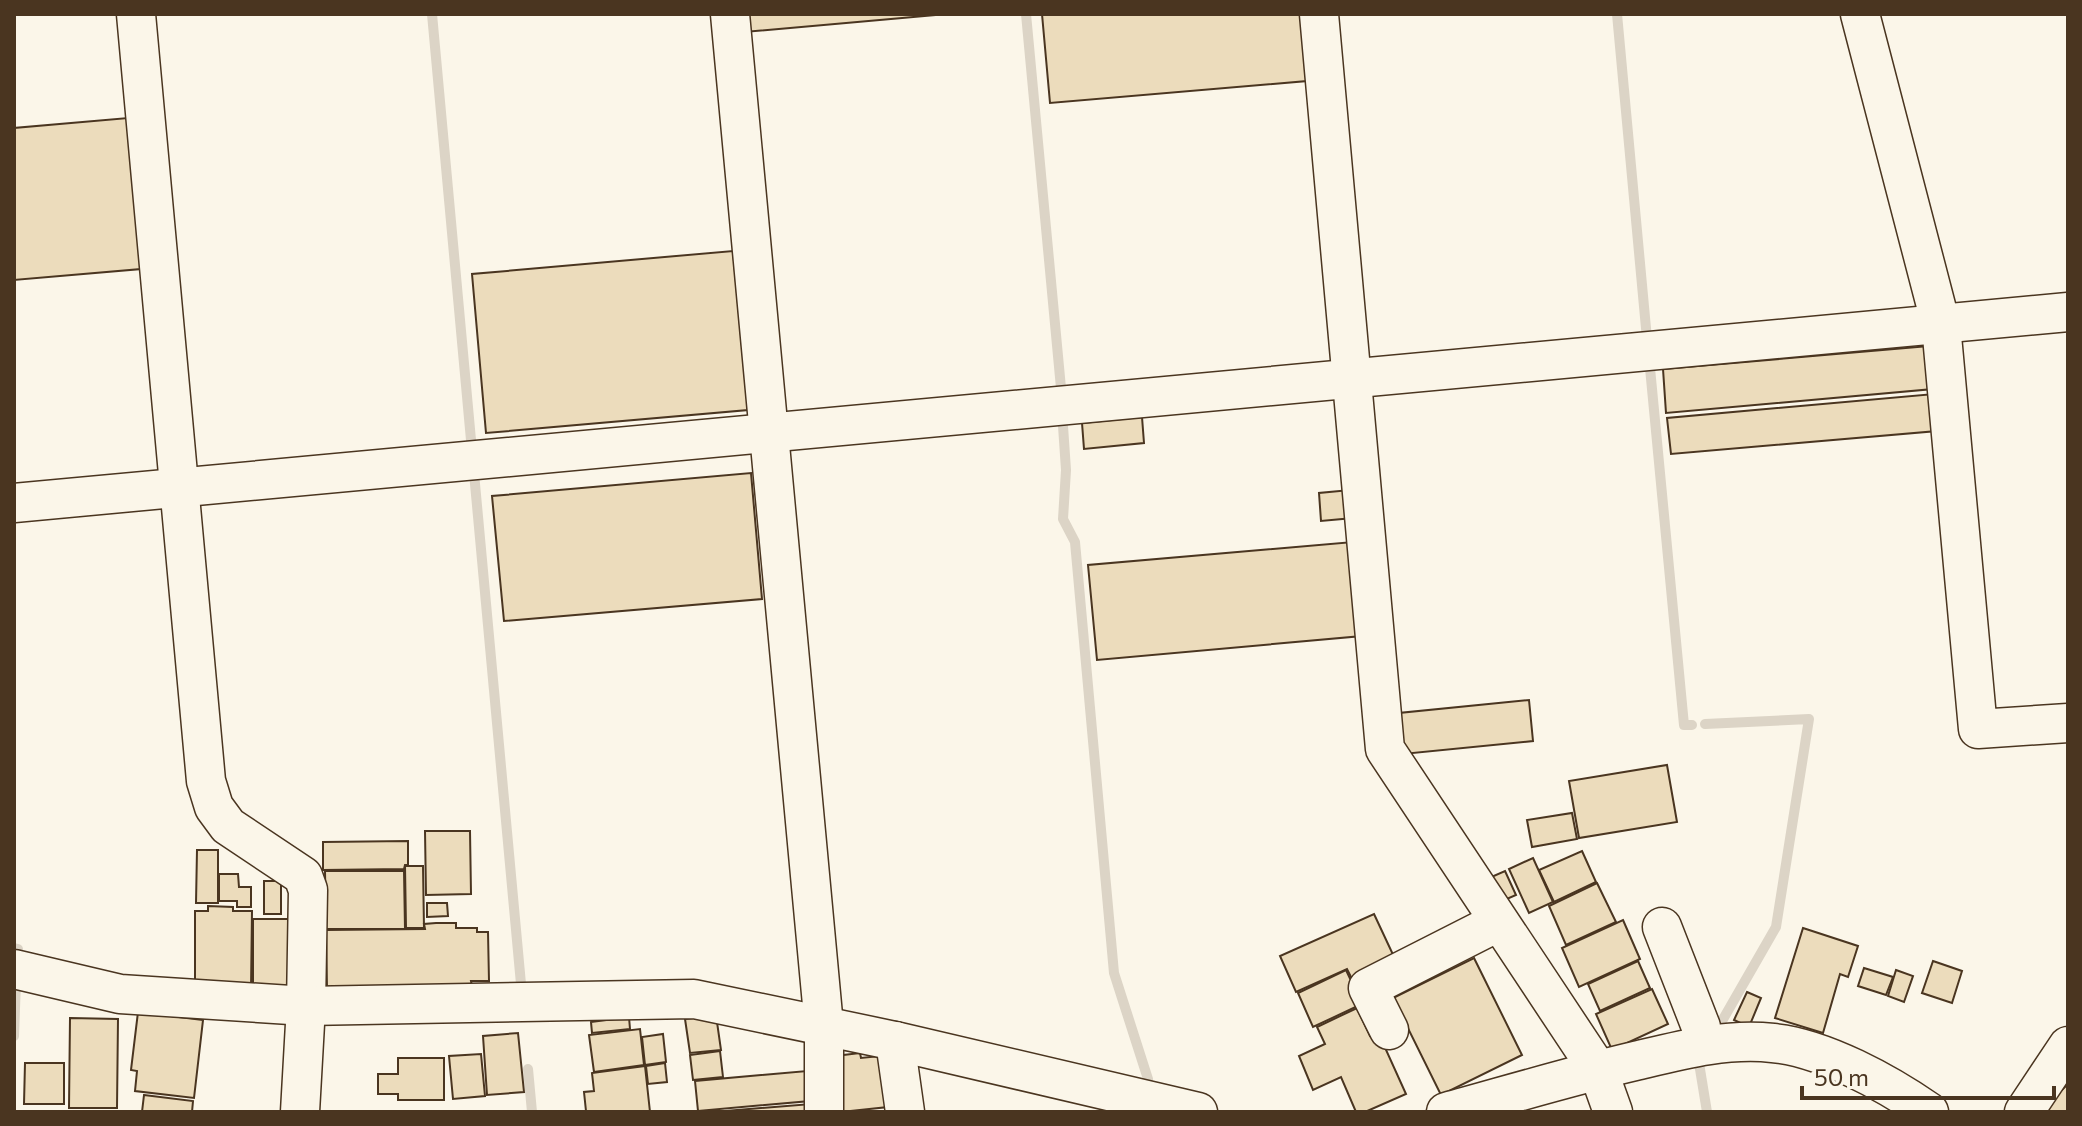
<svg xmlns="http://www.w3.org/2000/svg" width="2082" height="1126" viewBox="0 0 2082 1126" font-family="Commissioner,sans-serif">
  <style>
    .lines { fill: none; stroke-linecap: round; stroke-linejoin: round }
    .stream { stroke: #dcd4c6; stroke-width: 10 }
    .building { fill: #ecdcbc; stroke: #4a3520; stroke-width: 2 }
    .minor-casing { stroke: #4a3520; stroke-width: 41 }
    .minor { stroke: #fbf6e9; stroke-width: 38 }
  </style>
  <rect width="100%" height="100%" fill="#fbf6e9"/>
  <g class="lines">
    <g class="stream">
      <path d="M 432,14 L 471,440"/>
      <path d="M 1026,14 L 1061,388"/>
      <path d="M 1617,14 L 1647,339"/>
      <path d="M 1650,368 L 1684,725 L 1692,725"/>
      <path d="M 1063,426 L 1066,470 L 1063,519 L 1075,542 L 1114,973 L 1148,1079"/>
      <path d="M 474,473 L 521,984"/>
      <path d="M 1705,724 L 1809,719 L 1776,927 L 1718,1028"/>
      <path d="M 14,948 L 18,949"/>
      <path d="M 14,1036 L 16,981"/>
      <path d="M 1699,1063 L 1707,1112"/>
      <path d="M 528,1069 L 532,1112"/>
    </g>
  </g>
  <g class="building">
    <path d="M 742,14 L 947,14 L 744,32 Z"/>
    <path d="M 1042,14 L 1301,14 L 1307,81 L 1050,103 Z"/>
    <path d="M 128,118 L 141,269 L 14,280 L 14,128 Z"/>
    <path d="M 733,251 L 748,410 L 486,433 L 472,274 Z"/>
    <path d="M 1929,346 L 1933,389 L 1666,413 L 1663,369 Z"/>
    <path d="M 1934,394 L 1937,431 L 1671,454 L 1667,418 Z"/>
    <path d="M 1142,417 L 1144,443 L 1084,449 L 1082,423 Z"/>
    <path d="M 751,473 L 762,599 L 504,621 L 492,496 Z"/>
    <path d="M 1350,490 L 1353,518 L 1321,521 L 1319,493 Z"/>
    <path d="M 1353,542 L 1362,636 L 1097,660 L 1088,565 Z"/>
    <path d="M 1529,700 L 1533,741 L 1403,754 L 1399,713 Z"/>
    <path d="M 1667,765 L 1677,822 L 1579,838 L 1569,781 Z"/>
    <path d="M 1572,813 L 1577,839 L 1532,847 L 1527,820 Z"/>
    <path d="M 425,831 L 470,831 L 471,894 L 426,895 Z"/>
    <path d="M 408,841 L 408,865 L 405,865 L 404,869 L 323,870 L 323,842 Z"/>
    <path d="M 197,850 L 218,850 L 218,903 L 196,903 Z"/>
    <path d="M 1582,851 L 1596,882 L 1554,902 L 1539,870 Z"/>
    <path d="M 1533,858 L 1553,902 L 1529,913 L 1509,869 Z"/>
    <path d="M 405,866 L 423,866 L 424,928 L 406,928 Z"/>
    <path d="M 325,871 L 404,871 L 405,929 L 326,929 Z"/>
    <path d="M 1505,871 L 1516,895 L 1500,902 L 1489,878 Z"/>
    <path d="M 219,874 L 238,874 L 239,887 L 251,887 L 251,907 L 237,907 L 237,901 L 219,901 Z"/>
    <rect x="264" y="881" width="17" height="33"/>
    <path d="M 1597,883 L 1616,922 L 1566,945 L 1549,906 Z"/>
    <path d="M 427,903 L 447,903 L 448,916 L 427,917 Z"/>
    <path d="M 208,906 L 233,907 L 233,911 L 252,911 L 251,990 L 195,984 L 195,911 L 208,911 Z"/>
    <path d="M 1374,914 L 1396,961 L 1353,981 L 1347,969 L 1296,992 L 1280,956 Z"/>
    <path d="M 253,919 L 291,919 L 291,988 L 253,987 Z"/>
    <path d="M 1623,920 L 1640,959 L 1579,987 L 1562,948 Z"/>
    <path d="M 436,923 L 456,923 L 456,928 L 477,928 L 477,932 L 488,932 L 489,981 L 471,981 L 472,986 L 327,988 L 326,930 L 425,929 L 424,924 Z"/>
    <path d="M 1803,928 L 1858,946 L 1848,977 L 1840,974 L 1823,1033 L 1775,1018 Z"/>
    <path d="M 1474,958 L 1522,1055 L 1441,1095 L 1393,998 Z"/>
    <path d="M 1638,961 L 1650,988 L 1600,1011 L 1588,984 Z"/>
    <path d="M 1933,961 L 1962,971 L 1952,1003 L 1922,993 Z"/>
    <path d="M 1864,968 L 1893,977 L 1886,995 L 1858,986 Z"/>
    <path d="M 1346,970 L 1362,1004 L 1313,1027 L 1298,993 Z"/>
    <path d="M 1896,970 L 1913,976 L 1904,1002 L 1888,996 Z"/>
    <path d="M 1652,989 L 1668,1024 L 1612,1050 L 1596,1014 Z"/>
    <path d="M 1747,992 L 1761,998 L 1749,1027 L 1734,1020 Z"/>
    <path d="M 1357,1008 L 1370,1036 L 1378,1032 L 1406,1094 L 1365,1112 L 1356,1112 L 1341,1077 L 1313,1090 L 1299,1056 L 1325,1044 L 1317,1027 Z"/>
    <path d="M 138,1012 L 203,1020 L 194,1098 L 135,1091 L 137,1071 L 131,1070 Z"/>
    <path d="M 716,1015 L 721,1050 L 690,1053 L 685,1019 Z"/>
    <path d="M 629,1017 L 630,1029 L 592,1033 L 591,1022 Z"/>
    <path d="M 70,1018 L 118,1019 L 117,1108 L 69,1108 Z"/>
    <path d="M 640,1029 L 644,1065 L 594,1072 L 589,1035 Z"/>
    <path d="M 518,1033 L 524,1092 L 487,1095 L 483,1036 Z"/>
    <path d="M 663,1034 L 666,1062 L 645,1065 L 642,1037 Z"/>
    <path d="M 720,1051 L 723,1077 L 693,1080 L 690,1055 Z"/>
    <path d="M 860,1053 L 861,1058 L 880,1056 L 888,1107 L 841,1112 L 835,1056 Z"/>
    <path d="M 481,1054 L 485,1096 L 453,1099 L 449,1056 Z"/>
    <path d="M 398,1058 L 444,1058 L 444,1100 L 398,1100 L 398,1094 L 378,1094 L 378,1074 L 398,1074 Z"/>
    <path d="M 25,1063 L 64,1063 L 64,1104 L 24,1104 Z"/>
    <path d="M 665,1063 L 667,1082 L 648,1084 L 646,1066 Z"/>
    <path d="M 645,1066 L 650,1112 L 586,1111 L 584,1092 L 594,1091 L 592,1073 Z"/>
    <path d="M 807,1071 L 810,1101 L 698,1111 L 695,1081 Z"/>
    <path d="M 2068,1084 L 2068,1112 L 2039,1112 Z"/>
    <path d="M 144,1095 L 193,1101 L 192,1112 L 142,1112 Z"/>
    <path d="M 811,1104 L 811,1112 L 713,1112 Z"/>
  </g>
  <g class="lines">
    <defs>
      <g id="minor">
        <path d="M 136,14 L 206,781 L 214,807 L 228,826 L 303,876 L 308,890 L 306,1006 L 300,1112"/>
        <path d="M 730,14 L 824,1026 L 824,1112"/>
        <path d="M 1319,14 L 1385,749 L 1598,1070 L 1613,1112"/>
        <path d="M 1860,14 L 1941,325 L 1978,729 L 2068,723"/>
        <path d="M 14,503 L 2068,312"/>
        <path d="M 1662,927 L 1701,1027 L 1701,1045"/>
        <path d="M 14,969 L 120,994 L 306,1006 L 694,999 L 895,1041 L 1198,1112"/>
        <path d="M 1389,1030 L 1368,988 L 1498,922"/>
        <path d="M 895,1041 L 905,1112"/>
        <path d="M 1446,1112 C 1508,1095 1571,1076 1635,1061 C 1681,1050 1725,1038 1773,1043 C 1824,1048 1887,1083 1929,1112"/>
        <path d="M 2024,1112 L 2068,1046"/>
      </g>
    </defs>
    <use href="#minor" class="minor-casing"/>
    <use href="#minor" class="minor"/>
  </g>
  <rect width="2082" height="1126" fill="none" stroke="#4a3520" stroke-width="32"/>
  <path d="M1802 1086v12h252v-12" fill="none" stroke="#4a3520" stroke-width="4"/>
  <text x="1814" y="1086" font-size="24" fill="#4a3520" stroke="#fbf6e9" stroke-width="6" paint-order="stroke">50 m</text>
</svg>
